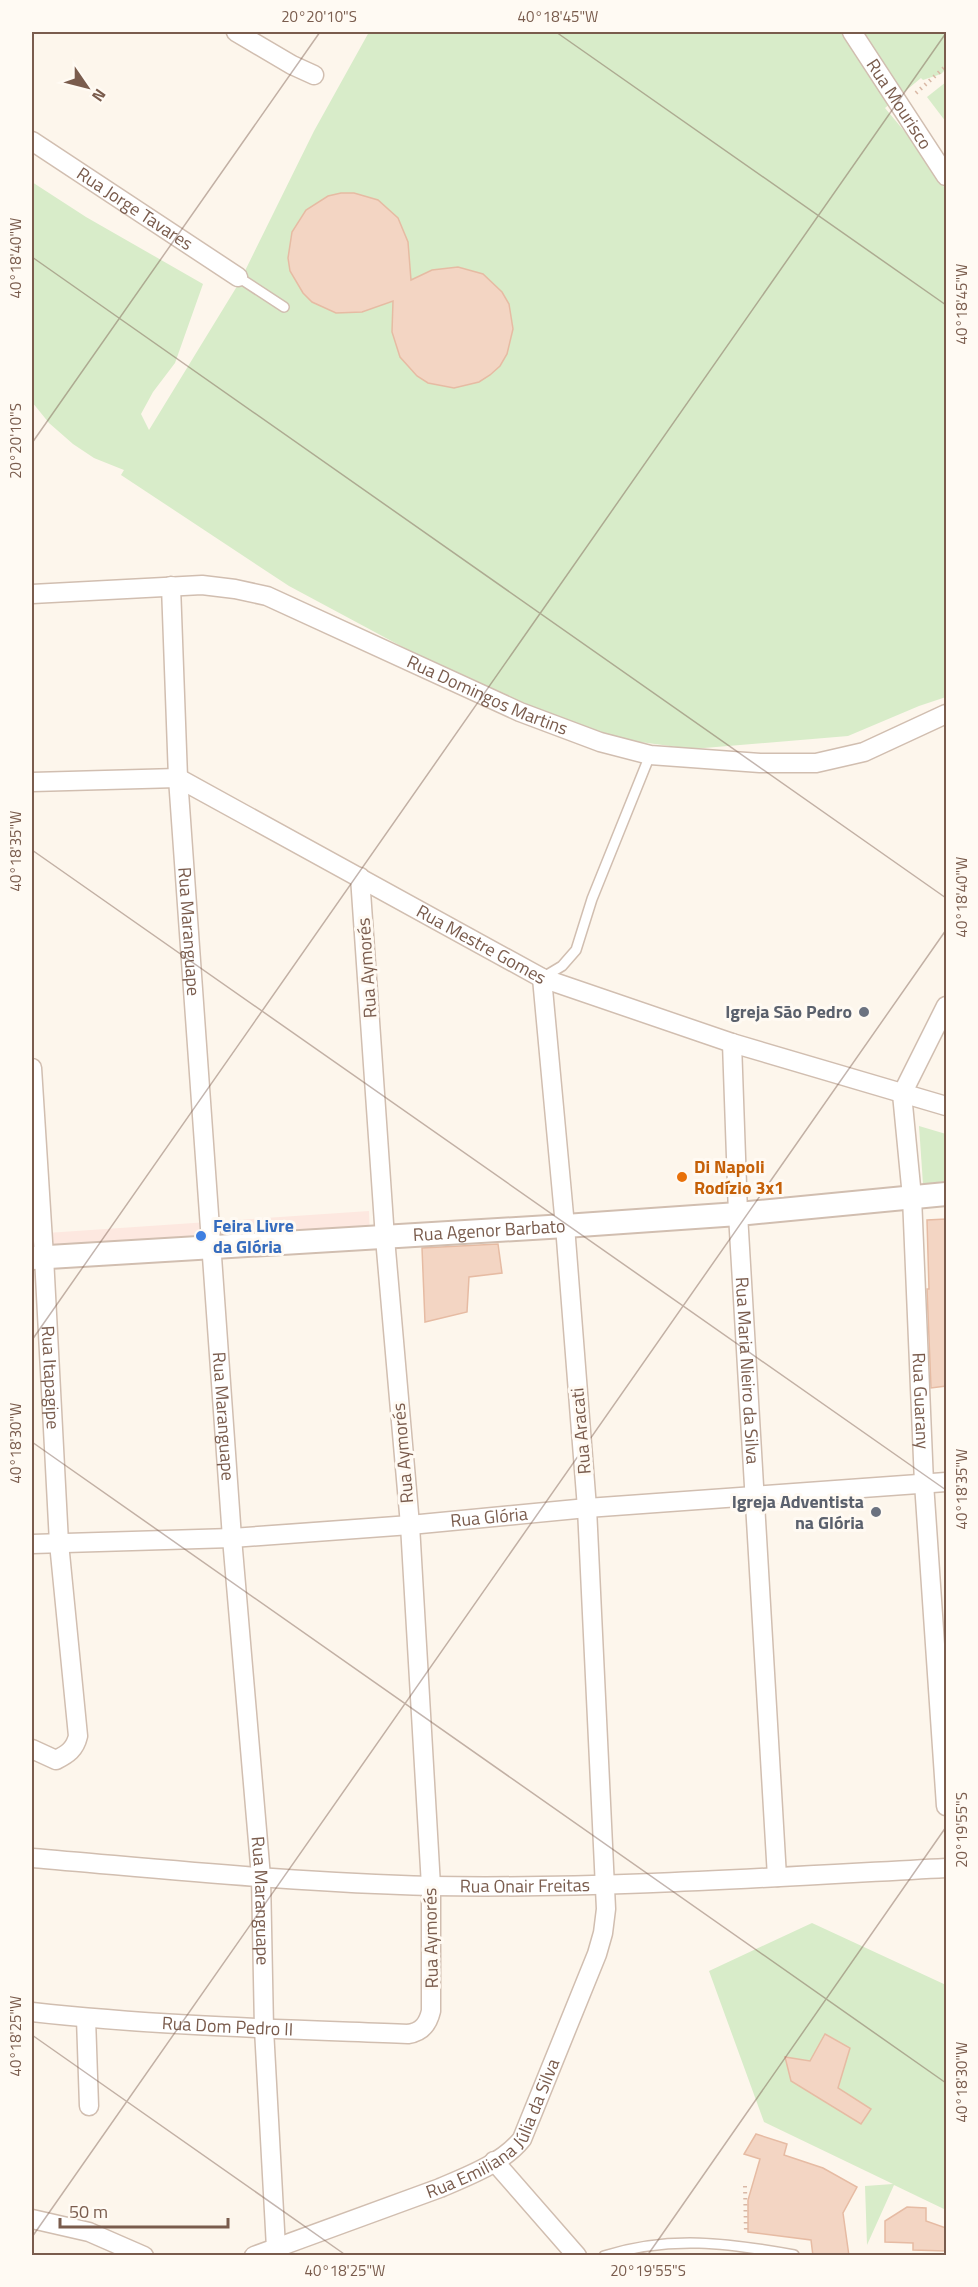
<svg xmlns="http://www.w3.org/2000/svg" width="978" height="2287" viewBox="0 0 978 2287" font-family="'Titillium Web',sans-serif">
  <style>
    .commercial { fill: #fde8e0 }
    .green { fill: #d8ecc9 }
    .building { fill: #f3d5c3; stroke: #e6bba3; stroke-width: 1.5 }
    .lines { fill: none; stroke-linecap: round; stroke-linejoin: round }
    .service-casing { stroke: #d1beb0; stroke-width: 12 }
    .minor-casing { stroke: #d1beb0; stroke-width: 21 }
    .tertiary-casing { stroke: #d1beb0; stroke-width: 26 }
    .path { stroke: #d9b8a5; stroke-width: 4; stroke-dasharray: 1.5 4.5; stroke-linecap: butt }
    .service { stroke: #fff; stroke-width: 9 }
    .minor { stroke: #fff; stroke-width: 18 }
    .tertiary { stroke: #fff; stroke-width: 22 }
    .ticks { fill: none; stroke: #7a5c4d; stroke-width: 1.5; stroke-opacity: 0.45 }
    .worship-dot { fill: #6b7280; stroke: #fffaf3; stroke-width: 2 }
    .food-dot { fill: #e8710a; stroke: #fffaf3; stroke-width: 2 }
    .shop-dot { fill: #3f7fe0; stroke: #fffaf3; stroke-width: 2 }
    .labels { text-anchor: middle; stroke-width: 6; stroke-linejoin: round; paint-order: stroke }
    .street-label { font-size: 18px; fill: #7a5c4d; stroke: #fffaf3 }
    .worship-label { font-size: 18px; font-weight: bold; fill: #5b616d; stroke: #fffaf3; text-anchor: end }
    .food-label { font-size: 18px; font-weight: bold; fill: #c56008; stroke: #fffaf3; text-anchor: start }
    .shop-label { font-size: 18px; font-weight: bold; fill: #366cbe; stroke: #fffaf3; text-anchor: start }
    .neatline { fill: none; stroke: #7a5c4d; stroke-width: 2 }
    .ticks-label { font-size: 15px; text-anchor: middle; fill: #7a5c4d }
  </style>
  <rect width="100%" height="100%" fill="#fdf6ec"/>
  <path class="commercial" d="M 369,1211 L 370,1237 L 32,1261 L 32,1234 Z"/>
  <g class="green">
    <path d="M 369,32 L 946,32 L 946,69 L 941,74 L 923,80 L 921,78 L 885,108 L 910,138 L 946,190 L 946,697 L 919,706 L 848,736 L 692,749 L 581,734 L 494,696 L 289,586 L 121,475 L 124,470 L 94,458 L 73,444 L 49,423 L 32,402 L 32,182 L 86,217 L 203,284 L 175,363 L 153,392 L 141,414 L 149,430 L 239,283 L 314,131 Z"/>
    <path d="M 946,82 L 946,122 L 927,97 Z"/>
    <path d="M 919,1126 L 946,1134 L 946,1181 L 923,1184 Z"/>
    <path d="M 812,1923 L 946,1985 L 946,2210 L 894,2185 L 867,2245 L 865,2186 L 893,2184 L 764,2122 L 709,1971 Z"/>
  </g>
  <g class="building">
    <path d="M 341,193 L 354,193 L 378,200 L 398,218 L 408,242 L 411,280 L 432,270 L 458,267 L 483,274 L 502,292 L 509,304 L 513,329 L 507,354 L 500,366 L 490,375 L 479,382 L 454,388 L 428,383 L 417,376 L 400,357 L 392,332 L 393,301 L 362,312 L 336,313 L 312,302 L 303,293 L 290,271 L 288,258 L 292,232 L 306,210 L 328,196 Z"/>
    <path d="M 946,1219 L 946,1386 L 931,1388 L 927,1289 L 929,1289 L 927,1220 Z"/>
    <path d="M 498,1244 L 502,1273 L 469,1277 L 467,1312 L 425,1322 L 422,1248 Z"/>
    <path d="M 825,2034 L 850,2048 L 838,2088 L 871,2109 L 861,2124 L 791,2081 L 785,2057 L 810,2061 Z"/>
    <path d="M 756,2134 L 787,2144 L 784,2155 L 823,2168 L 857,2187 L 843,2213 L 849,2256 L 813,2256 L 811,2240 L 748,2232 L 748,2200 L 760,2159 L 744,2154 Z"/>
    <path d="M 907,2207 L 926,2208 L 926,2221 L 946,2228 L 946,2251 L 913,2250 L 913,2243 L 885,2242 L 885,2221 Z"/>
  </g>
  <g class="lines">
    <defs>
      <g id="service">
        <path d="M 238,277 L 284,307"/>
        <path d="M 542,978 L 562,966 L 576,950 L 592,899 L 650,755"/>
        <path d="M 604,2256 C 670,2235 728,2243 794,2255"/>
      </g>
      <g id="minor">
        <path d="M 236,32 L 292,65 L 314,75"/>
        <path id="s1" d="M 852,32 L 946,176"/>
        <path id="s2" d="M 32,141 L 238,277"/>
        <path id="s3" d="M 171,586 L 178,778 L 232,1538 L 261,1877 L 264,2029 L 276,2248"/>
        <path id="s4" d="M 32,594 L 202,585 L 235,589 L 267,596 L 520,712 L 600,742 L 650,755 L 760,763 L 816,763 L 864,752 L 946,714"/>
        <path id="s5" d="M 32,782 L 178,778 L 542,978 L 732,1043 L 946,1106"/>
        <path id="s6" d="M 946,1006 L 902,1094 L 912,1197 L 924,1483 L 946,1806"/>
        <path id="s7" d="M 732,1043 L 738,1214 L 777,1877"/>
        <path id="s8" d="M 32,1068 L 44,1257 L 59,1543 L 78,1736 C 75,1749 68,1754 56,1760 L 32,1749"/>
        <path id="s9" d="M 32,1544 L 232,1538 L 410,1525 L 587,1508 L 946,1482"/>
        <path id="s10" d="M 32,1858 C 164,1869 298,1883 431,1886 C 603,1889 775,1877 946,1868"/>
        <path id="s11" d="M 32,2012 C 157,2026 283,2029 408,2034 C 422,2032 428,2024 431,2011 L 431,1886 L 410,1525 L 385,1238 L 360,877"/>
        <path d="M 86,2018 L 89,2106"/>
        <path d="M 494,2161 L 577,2256"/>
        <path d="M 32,2219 L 89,2232 L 144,2256"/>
        <path id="s12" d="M 254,2256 L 440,2188 C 468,2176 503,2163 522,2139 L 597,1954 L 603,1933 L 606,1909 L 587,1508 L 565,1226 L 542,978"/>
      </g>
      <g id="tertiary">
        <path id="s13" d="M 32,1258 L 565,1226 L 738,1214 L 946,1194"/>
      </g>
    </defs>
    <use href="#service" class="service-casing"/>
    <use href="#minor" class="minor-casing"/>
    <use href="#tertiary" class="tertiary-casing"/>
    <g class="path">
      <path d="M 916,93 L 946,66"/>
      <path d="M 745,2186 L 746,2234"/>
    </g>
    <use href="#service" class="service"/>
    <use href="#minor" class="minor"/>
    <use href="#tertiary" class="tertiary"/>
  </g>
  <path class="ticks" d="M 556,32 L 946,305M 32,257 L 946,898M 32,443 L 320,32M 32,850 L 946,1490M 32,1340 L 946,33M 32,1442 L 946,2083M 32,2035 L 347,2256M 32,2237 L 946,930M 647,2256 L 946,1827"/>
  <g class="worship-dot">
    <circle cx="864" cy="1012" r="6"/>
    <circle cx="876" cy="1512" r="6"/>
  </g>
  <circle class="food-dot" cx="682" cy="1177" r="6"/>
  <circle class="shop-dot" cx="201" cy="1236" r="6"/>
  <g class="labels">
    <g class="street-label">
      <text dy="6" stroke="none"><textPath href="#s1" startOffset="86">Rua Mourisco</textPath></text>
      <text dy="6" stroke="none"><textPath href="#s2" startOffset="123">Rua Jorge Tavares</textPath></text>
      <text dy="6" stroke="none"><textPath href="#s4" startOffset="478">Rua Domingos Martins</textPath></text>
      <text dy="6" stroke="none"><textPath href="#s3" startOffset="346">Rua Maranguape</textPath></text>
      <text dy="6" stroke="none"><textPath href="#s5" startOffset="492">Rua Mestre Gomes</textPath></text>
      <text transform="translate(367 968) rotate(-94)" y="6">Rua Aymorés</text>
      <text dy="6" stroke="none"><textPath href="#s13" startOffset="458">Rua Agenor Barbato</textPath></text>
      <text dy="6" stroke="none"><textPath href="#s7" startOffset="328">Rua Maria Nieiro da Silva</textPath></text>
      <text dy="6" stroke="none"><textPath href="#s8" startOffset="310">Rua Itapagipe</textPath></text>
      <text dy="6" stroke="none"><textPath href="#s6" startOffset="406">Rua Guarany</textPath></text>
      <text dy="6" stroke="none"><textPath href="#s3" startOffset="832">Rua Maranguape</textPath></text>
      <text transform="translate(581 1431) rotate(-95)" y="6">Rua Aracati</text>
      <text transform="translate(403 1453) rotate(-95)" y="6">Rua Aymorés</text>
      <text dy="6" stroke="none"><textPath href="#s9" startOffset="458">Rua Glória</textPath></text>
      <text dy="6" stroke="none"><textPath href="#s10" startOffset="494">Rua Onair Freitas</textPath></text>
      <text dy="6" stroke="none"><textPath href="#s3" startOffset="1318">Rua Maranguape</textPath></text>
      <text transform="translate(431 1938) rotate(-91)" y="6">Rua Aymorés</text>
      <text dy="6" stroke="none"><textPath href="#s11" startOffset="196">Rua Dom Pedro II</textPath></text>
      <text dy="6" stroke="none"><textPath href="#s12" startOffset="282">Rua Emiliana Júlia da Silva</textPath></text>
    </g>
    <g class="worship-label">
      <text x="852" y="1018">Igreja São Pedro</text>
      <text x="864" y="1508">Igreja Adventista<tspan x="864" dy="21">na Glória</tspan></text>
    </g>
    <g class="food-label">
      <text x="694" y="1173">Di Napoli<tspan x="694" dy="21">Rodízio 3x1</tspan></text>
    </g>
    <g class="shop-label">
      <text x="213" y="1232">Feira Livre<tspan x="213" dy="21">da Glória</tspan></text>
    </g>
  </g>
  <rect width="978" height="2287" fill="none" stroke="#fffaf3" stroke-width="66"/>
  <g transform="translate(87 87) rotate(125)" stroke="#fffaf3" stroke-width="4.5" paint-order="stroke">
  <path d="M0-4.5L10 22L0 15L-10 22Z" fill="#7a5c4d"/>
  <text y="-9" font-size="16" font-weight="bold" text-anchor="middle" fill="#7a5c4d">N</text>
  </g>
  <path d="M60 2218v9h168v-9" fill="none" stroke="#7a5c4d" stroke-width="3"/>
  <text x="69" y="2218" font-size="18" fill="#7a5c4d" stroke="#fffaf3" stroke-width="4.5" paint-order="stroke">50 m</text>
  <rect x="33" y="33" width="912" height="2221" class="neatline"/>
  <g class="ticks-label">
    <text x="319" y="22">20°20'10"S</text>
    <text x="558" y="22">40°18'45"W</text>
    <text transform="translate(16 258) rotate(-90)" y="5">40°18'40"W</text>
    <text transform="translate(962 304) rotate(-90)" y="5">40°18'45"W</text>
    <text transform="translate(16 441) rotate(-90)" y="5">20°20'10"S</text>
    <text transform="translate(16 851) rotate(-90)" y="5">40°18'35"W</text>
    <text transform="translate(962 897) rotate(-90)" y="5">40°18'40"W</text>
    <text transform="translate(16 1443) rotate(-90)" y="5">40°18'30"W</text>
    <text transform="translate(962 1489) rotate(-90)" y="5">40°18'35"W</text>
    <text transform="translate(962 1830) rotate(-90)" y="5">20°19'55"S</text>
    <text transform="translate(16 2036) rotate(-90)" y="5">40°18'25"W</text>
    <text transform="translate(962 2082) rotate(-90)" y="5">40°18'30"W</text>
    <text x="345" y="2276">40°18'25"W</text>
    <text x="648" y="2276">20°19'55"S</text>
  </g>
</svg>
